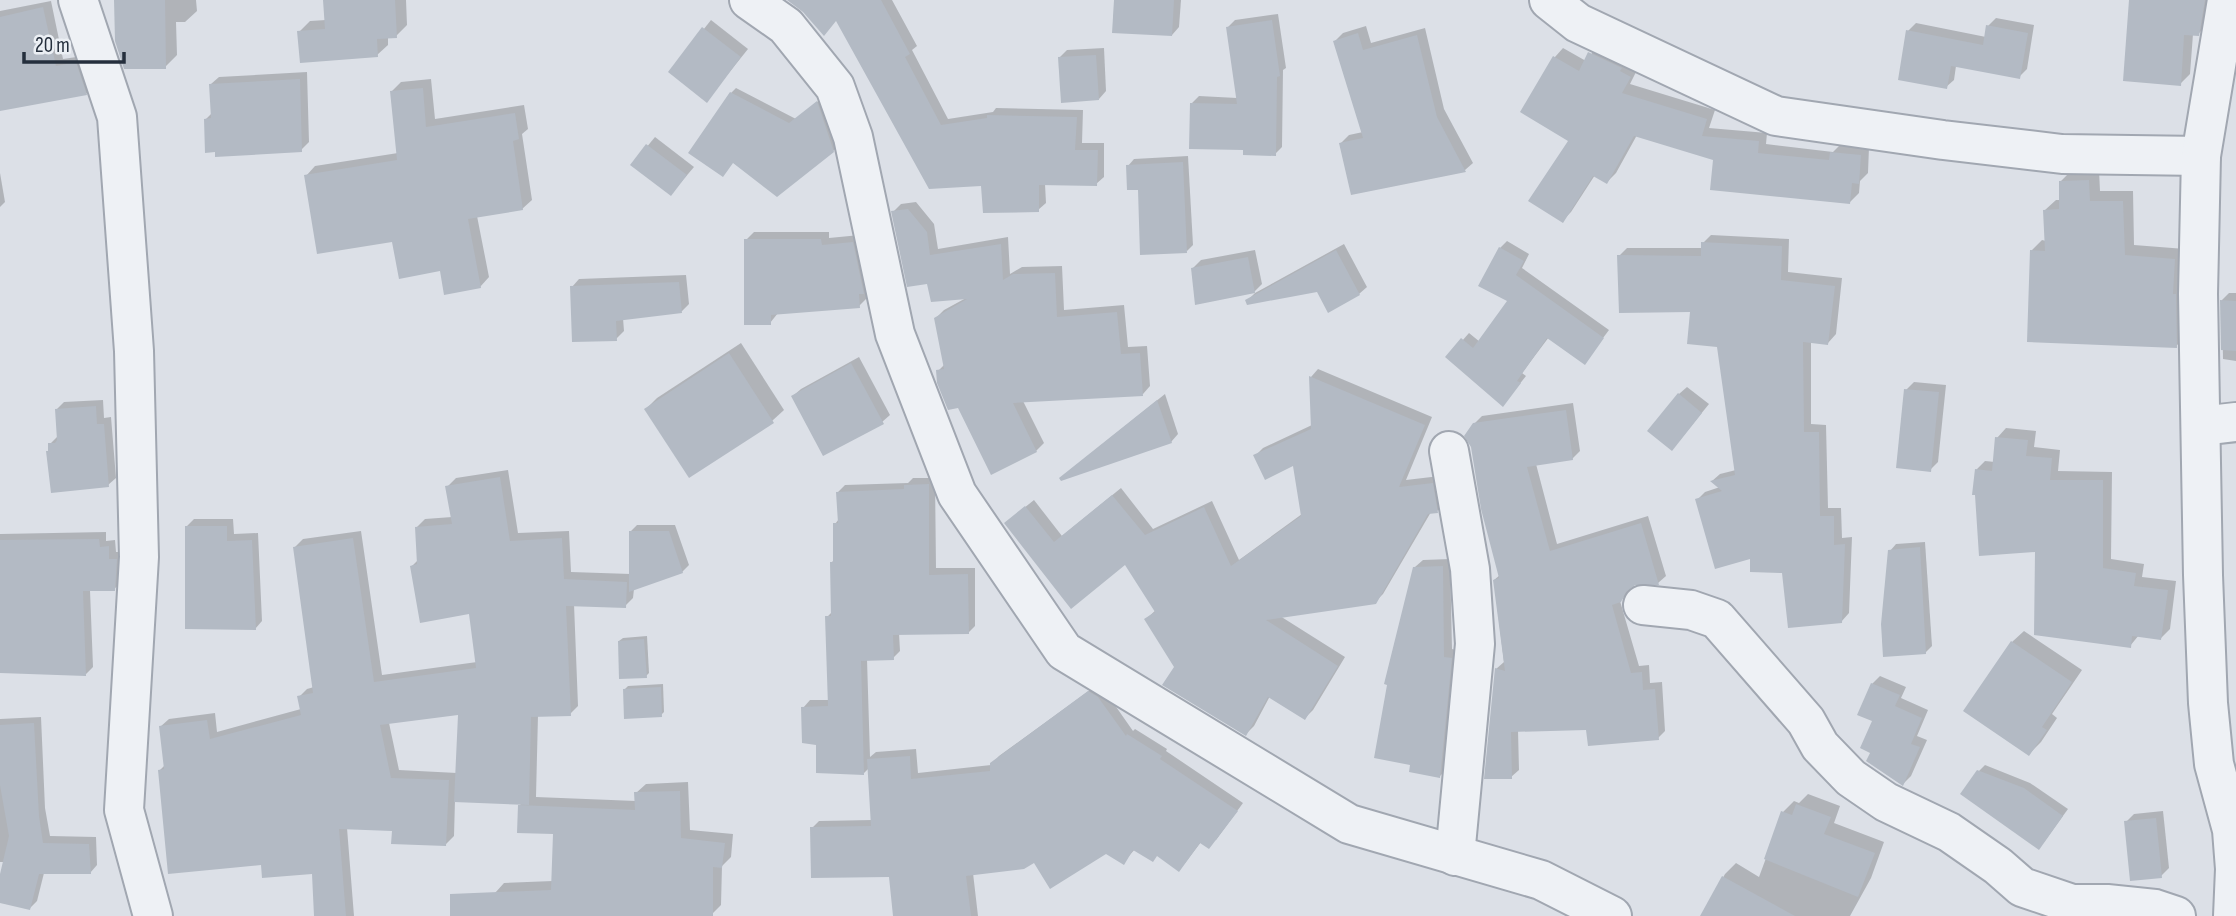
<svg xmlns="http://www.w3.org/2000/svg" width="2236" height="916" viewBox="0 0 2236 916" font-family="'Sofia Sans Condensed',sans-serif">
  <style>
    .shadow { fill: #0003; fill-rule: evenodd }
    .building { fill: #b3bac4 }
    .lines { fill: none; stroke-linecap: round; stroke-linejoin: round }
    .minor-casing { stroke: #a1a7b1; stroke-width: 42 }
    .minor { stroke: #eef1f5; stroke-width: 38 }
  </style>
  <rect width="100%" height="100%" fill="#dce0e7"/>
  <g class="shadow">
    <path d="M 116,0 L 196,0 L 197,11 L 185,22 L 176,22 L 177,55 L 165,67 Z"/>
    <path d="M 325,0 L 406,0 L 407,25 L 396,36 L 388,36 L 388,45 L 377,55 L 299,32 L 310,21 L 326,20 Z"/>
    <path d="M 790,0 L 892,0 L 917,46 L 912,50 L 948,119 L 993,112 L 996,108 L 1083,110 L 1082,143 L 1104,143 L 1104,177 L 1096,184 L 1045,184 L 1046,203 L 1038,210 L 983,184 L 837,19 L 804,11 Z"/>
    <path d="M 1116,0 L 1181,0 L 1179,27 L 1172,35 Z"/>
    <path d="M 2129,0 L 2212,0 L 2208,24 L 2198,34 L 2193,34 L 2190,74 L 2180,84 Z"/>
    <path d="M 51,1 L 63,59 L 83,56 L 94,86 L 86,94 L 0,109 L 0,11 Z"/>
    <path d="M 1278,14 L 1286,68 L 1283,70 L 1282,147 L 1275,154 L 1244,148 L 1192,103 L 1199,96 L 1237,98 L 1228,27 L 1235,20 Z"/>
    <path d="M 1996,18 L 2034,25 L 2027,69 L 2019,77 L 1956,66 L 1954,80 L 1946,87 L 1908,31 L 1916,23 L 1986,37 L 1988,26 Z"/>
    <path d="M 711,20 L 748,49 L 707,100 L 670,72 Z"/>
    <path d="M 1366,26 L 1371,43 L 1425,28 L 1444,109 L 1473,163 L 1465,170 L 1352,193 L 1341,143 L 1349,135 L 1363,132 L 1335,41 L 1343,33 Z"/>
    <path d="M 1599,44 L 1638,68 L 1630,84 L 1715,110 L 1709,128 L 1767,133 L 1766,144 L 1833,152 L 1841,144 L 1869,147 L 1868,173 L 1860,181 L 1859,193 L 1850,202 L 1637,135 L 1616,173 L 1607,182 L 1595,175 L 1571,212 L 1562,221 L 1570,140 L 1522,111 L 1555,57 L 1563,48 L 1586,61 Z"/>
    <path d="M 1104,48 L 1106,91 L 1099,99 L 1059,58 L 1067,50 Z"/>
    <path d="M 307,72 L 309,142 L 301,150 L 206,119 L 212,113 L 211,84 L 219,77 Z"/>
    <path d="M 431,79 L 435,119 L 524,105 L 528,129 L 522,134 L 532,200 L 522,209 L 477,216 L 489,277 L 480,287 L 441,269 L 393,240 L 306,176 L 315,166 L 398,153 L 392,91 L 401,82 Z"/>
    <path d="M 736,88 L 796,119 L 822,98 L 838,146 L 833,151 L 734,161 L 731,93 Z"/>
    <path d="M 655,137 L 694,167 L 671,194 L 632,165 Z"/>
    <path d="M 1188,156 L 1193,245 L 1187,251 L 1139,188 L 1128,166 L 1134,159 Z"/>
    <path d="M 2099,170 L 2100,191 L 2133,191 L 2134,245 L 2185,249 L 2187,336 L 2176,346 L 2031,251 L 2042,240 L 2046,241 L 2045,210 L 2056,200 L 2061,200 L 2060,182 L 2071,171 Z"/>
    <path d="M 0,173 L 5,202 L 0,207 Z"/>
    <path d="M 916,202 L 934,224 L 938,249 L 1008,237 L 1010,274 L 1022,267 L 1062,266 L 1064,310 L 1124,305 L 1128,347 L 1147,346 L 1150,386 L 1143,394 L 1023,401 L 1044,443 L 1036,451 L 959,407 L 938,371 L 945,364 L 936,318 L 944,310 L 966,298 L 928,282 L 893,212 L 901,204 Z"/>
    <path d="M 754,232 L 829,232 L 829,238 L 860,235 L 867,298 L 859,306 L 778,313 L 770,323 L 746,240 Z"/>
    <path d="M 1711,235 L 1789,239 L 1788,272 L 1842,278 L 1836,334 L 1828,343 L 1811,341 L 1811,424 L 1826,425 L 1828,508 L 1841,508 L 1842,538 L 1852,537 L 1849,613 L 1841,622 L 1784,572 L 1752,557 L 1697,500 L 1705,492 L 1720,487 L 1712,481 L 1720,474 L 1736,470 L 1718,346 L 1692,310 L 1619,256 L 1627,248 L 1703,248 L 1703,243 Z"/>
    <path d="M 1507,241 L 1529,254 L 1522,268 L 1609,330 L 1585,362 L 1549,337 L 1522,373 L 1526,376 L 1503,405 L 1448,357 L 1469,333 L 1480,342 L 1510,301 L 1500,248 Z"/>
    <path d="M 1344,244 L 1367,287 L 1359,294 L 1318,290 L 1247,301 L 1255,293 Z"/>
    <path d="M 1255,250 L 1262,284 L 1254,292 L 1193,268 L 1201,260 Z"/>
    <path d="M 686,275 L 689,304 L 682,311 L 623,318 L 624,331 L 616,339 L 572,287 L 579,279 Z"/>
    <path d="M 2229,293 L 2236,293 L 2236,361 L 2223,359 L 2222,300 Z"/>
    <path d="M 741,343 L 784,410 L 772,421 L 646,409 L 657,398 Z"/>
    <path d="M 859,357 L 890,415 L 882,422 L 793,396 L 801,389 Z"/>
    <path d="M 1318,369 L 1432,417 L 1406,480 L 1440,476 L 1445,504 L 1437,511 L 1431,512 L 1383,594 L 1375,602 L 1280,616 L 1345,657 L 1313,710 L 1305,718 L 1270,696 L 1254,726 L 1246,734 L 1176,667 L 1146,619 L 1156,610 L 1125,563 L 1071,607 L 1014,516 L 1034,500 L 1062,536 L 1121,488 L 1153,529 L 1212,501 L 1239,560 L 1302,514 L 1295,463 L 1255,456 L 1263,448 L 1312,425 L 1311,377 Z"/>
    <path d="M 1914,382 L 1946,385 L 1938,462 L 1930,470 L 1906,390 Z"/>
    <path d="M 1687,387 L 1709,404 L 1679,441 L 1679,394 Z"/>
    <path d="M 1165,394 L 1178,434 L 1171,442 L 1069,471 Z"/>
    <path d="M 103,400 L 104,418 L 111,417 L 116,478 L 108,485 L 50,449 L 50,444 L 58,436 L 56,410 L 64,402 Z"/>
    <path d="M 1573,403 L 1580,451 L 1572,459 L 1536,464 L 1557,544 L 1648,516 L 1666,576 L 1658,583 L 1631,585 L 1629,592 L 1620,601 L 1639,666 L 1649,665 L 1650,683 L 1662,682 L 1665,731 L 1658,738 L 1588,728 L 1518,730 L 1519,770 L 1511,777 L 1496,669 L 1504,662 L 1494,580 L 1500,575 L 1474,424 L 1482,416 Z"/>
    <path d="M 2006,428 L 2036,431 L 2034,447 L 2060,450 L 2058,471 L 2112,472 L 2111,559 L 2144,564 L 2142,577 L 2176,581 L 2170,629 L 2161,638 L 2139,635 L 2130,646 L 2037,550 L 1976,470 L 1985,461 L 1995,462 L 1997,438 Z"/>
    <path d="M 508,470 L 518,533 L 569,531 L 571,572 L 631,574 L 631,531 L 637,525 L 675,525 L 689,565 L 682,572 L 634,589 L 633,598 L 625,606 L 574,604 L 578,706 L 570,714 L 538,715 L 536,797 L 636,801 L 636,793 L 646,784 L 688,782 L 690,830 L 733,834 L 731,857 L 722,866 L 721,905 L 712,914 L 487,916 L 495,893 L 504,883 L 553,881 L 555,832 L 519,806 L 522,803 L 455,800 L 454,836 L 445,845 L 394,829 L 347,828 L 354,916 L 316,916 L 314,872 L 263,863 L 159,771 L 165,765 L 160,727 L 169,719 L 215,713 L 217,732 L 301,709 L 299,697 L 307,689 L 314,687 L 295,547 L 303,539 L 361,531 L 382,675 L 477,662 L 471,612 L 412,566 L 418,560 L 417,527 L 425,519 L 452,517 L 447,487 L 456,478 ZM 459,713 L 457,773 L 399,770 L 389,723 Z"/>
    <path d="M 913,478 L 935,478 L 936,568 L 975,568 L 975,626 L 968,633 L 899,633 L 900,651 L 893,658 L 867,659 L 870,757 L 876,752 L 916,749 L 918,773 L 991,765 L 999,756 L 1097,685 L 1105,691 L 1133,731 L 1135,729 L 1167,749 L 1166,751 L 1243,803 L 1216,840 L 1201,842 L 1185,863 L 1135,849 L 1123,863 L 1106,852 L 1034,861 L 973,873 L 978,916 L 894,916 L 891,875 L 812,828 L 819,821 L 872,820 L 869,768 L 864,773 L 818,743 L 803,708 L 810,700 L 829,700 L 827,617 L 833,611 L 831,563 L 835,559 L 835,524 L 839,519 L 838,492 L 845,485 L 908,483 Z"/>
    <path d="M 194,519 L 233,519 L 234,534 L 258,533 L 262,621 L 255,629 L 187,526 Z"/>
    <path d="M 106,532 L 106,541 L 115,540 L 116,552 L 123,552 L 122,582 L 114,589 L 90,590 L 93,667 L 86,674 L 0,672 L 0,534 Z"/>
    <path d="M 1925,542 L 1932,646 L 1925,653 L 1890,551 L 1896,544 Z"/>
    <path d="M 1450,559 L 1452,649 L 1459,651 L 1448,768 L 1440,776 L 1415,567 L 1423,560 Z"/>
    <path d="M 2024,631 L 2082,670 L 2052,714 L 2057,718 L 2041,742 L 2029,754 L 2012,642 Z"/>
    <path d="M 647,636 L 649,673 L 646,676 L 619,641 L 623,638 Z"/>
    <path d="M 1880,676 L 1906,687 L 1901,698 L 1928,710 L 1917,736 L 1927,740 L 1911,776 L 1903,784 L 1872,752 L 1875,720 L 1872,684 Z"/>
    <path d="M 663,684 L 664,712 L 661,715 L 625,689 L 628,686 Z"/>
    <path d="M 41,717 L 45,808 L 50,836 L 96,837 L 97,865 L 90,873 L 44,873 L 37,901 L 30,908 L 0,901 L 0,882 L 5,862 L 0,862 L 0,719 Z"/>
    <path d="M 1985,765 L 2030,783 L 2068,809 L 2044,842 L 1979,771 Z"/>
    <path d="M 1808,794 L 1840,806 L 1834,823 L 1884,842 L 1871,878 L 1850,916 L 1702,916 L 1725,874 L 1736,863 L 1759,877 L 1783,812 L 1794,801 L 1799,803 Z"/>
    <path d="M 2163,811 L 2169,868 L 2161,876 L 2126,822 L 2134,814 Z"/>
  </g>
  <g class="building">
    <path d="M 114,0 L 165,0 L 166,69 L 124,69 L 115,41 Z"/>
    <path d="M 323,0 L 395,0 L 397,38 L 377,39 L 378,57 L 300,63 L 297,31 L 325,29 Z"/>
    <path d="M 787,0 L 881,0 L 910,54 L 905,57 L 941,125 L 987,118 L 987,115 L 1077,117 L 1075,150 L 1098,150 L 1097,186 L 1039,185 L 1039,212 L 983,213 L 981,186 L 929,189 L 836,21 L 824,36 L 803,12 Z"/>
    <path d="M 1114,0 L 1174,0 L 1172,36 L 1112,33 Z"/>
    <path d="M 2129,0 L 2205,0 L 2199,36 L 2184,35 L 2181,86 L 2123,81 Z"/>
    <path d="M 43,7 L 56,66 L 76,62 L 87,95 L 0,111 L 0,17 Z"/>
    <path d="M 1272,20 L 1280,76 L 1277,77 L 1276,156 L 1243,155 L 1243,150 L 1189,149 L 1190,103 L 1237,104 L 1226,27 Z"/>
    <path d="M 1986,25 L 2028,33 L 2020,79 L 1951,66 L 1947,89 L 1898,80 L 1906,30 L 1983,45 Z"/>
    <path d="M 702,27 L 741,57 L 707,103 L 668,72 Z"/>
    <path d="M 1358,33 L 1363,50 L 1417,35 L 1437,117 L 1466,172 L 1351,195 L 1339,143 L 1363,138 L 1333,41 Z"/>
    <path d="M 1588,52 L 1622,68 L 1620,71 L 1631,77 L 1622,93 L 1707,119 L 1702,136 L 1759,141 L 1758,153 L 1829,160 L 1830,152 L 1861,155 L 1859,184 L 1852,183 L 1850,204 L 1710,190 L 1713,160 L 1634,136 L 1607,184 L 1593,176 L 1563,223 L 1528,201 L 1568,141 L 1520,112 L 1553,56 L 1579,71 Z"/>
    <path d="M 1096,55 L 1099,100 L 1061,103 L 1058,57 Z"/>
    <path d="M 300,79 L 302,152 L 215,157 L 215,152 L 205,153 L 204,119 L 211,118 L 209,84 Z"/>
    <path d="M 423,88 L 426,127 L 515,113 L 519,139 L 513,141 L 523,210 L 468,219 L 481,288 L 444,295 L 440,271 L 399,279 L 392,242 L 317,254 L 304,175 L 397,160 L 390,91 Z"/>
    <path d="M 730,92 L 789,123 L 817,101 L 834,152 L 777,197 L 733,163 L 723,177 L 688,153 Z"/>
    <path d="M 646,144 L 687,175 L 671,196 L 630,165 Z"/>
    <path d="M 1183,162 L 1187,253 L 1140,255 L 1138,190 L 1127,190 L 1126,165 Z"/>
    <path d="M 2089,180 L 2090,201 L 2123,201 L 2125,255 L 2175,259 L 2173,294 L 2176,294 L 2177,348 L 2027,342 L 2030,250 L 2045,251 L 2043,210 L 2059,209 L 2059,181 Z"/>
    <path d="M 908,209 L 927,232 L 930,255 L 1001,244 L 1003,280 L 1013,274 L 1055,273 L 1057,317 L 1117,312 L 1121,354 L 1140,353 L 1143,396 L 1013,403 L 1037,452 L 991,475 L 958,408 L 948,410 L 937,383 L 936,370 L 944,369 L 934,318 L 967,299 L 931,302 L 927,284 L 907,287 L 891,211 Z"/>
    <path d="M 744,239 L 821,239 L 822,245 L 853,242 L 864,294 L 859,294 L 860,308 L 771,315 L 771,325 L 744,325 Z"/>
    <path d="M 1701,242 L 1782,246 L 1781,280 L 1835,286 L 1828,345 L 1803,342 L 1804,432 L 1819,432 L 1820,516 L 1834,516 L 1834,545 L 1845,544 L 1842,623 L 1788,628 L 1782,573 L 1750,572 L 1750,559 L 1715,569 L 1695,499 L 1722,491 L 1710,481 L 1735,475 L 1717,347 L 1687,344 L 1690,312 L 1619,313 L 1617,255 L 1701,256 Z"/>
    <path d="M 1499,247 L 1524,261 L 1516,275 L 1604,338 L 1585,365 L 1547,338 L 1517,381 L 1521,383 L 1503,407 L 1445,357 L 1461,338 L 1473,348 L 1507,301 L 1478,286 Z"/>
    <path d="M 1336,250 L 1360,295 L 1328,313 L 1317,292 L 1247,305 L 1245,300 Z"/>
    <path d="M 1248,257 L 1255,293 L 1195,305 L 1191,268 Z"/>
    <path d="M 679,282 L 682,313 L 616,321 L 617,341 L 572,342 L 570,286 Z"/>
    <path d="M 2220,300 L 2236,301 L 2236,351 L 2221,350 Z"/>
    <path d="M 729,353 L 774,423 L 689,478 L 644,409 Z"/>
    <path d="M 851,363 L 884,424 L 823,456 L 791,396 Z"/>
    <path d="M 1309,376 L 1425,425 L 1399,487 L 1433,483 L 1438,513 L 1428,514 L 1376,604 L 1266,620 L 1338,666 L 1305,720 L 1268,697 L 1246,736 L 1162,685 L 1174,667 L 1144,619 L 1155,612 L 1125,565 L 1071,609 L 1004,523 L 1025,506 L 1054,542 L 1112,495 L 1145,535 L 1204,507 L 1231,566 L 1301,516 L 1293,466 L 1265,480 L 1253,455 L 1311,429 Z"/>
    <path d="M 1904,389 L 1939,392 L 1931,472 L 1896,468 Z"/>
    <path d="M 1678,393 L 1702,413 L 1672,451 L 1647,431 Z"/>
    <path d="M 1157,400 L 1172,443 L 1061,481 L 1059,478 Z"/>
    <path d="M 96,406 L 97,424 L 104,424 L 109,487 L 51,493 L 46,451 L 48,451 L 48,443 L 55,443 L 57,440 L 55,409 Z"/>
    <path d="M 1566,410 L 1573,460 L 1527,467 L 1550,551 L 1641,523 L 1659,585 L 1635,585 L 1626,592 L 1621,602 L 1612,605 L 1631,673 L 1642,672 L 1643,690 L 1655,689 L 1659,740 L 1588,746 L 1586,730 L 1511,732 L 1512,779 L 1484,779 L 1495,668 L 1505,671 L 1493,580 L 1499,578 L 1481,509 L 1471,447 L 1464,436 L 1473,423 Z"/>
    <path d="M 1995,437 L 2028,440 L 2026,456 L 2052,458 L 2050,480 L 2103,480 L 2103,568 L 2136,573 L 2134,586 L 2168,590 L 2161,640 L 2132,636 L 2131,648 L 2034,635 L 2035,552 L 1979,556 L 1975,495 L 1972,495 L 1975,469 L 1992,471 Z"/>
    <path d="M 500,477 L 510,541 L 562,538 L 564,579 L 627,582 L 626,608 L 566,606 L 571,716 L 531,717 L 529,805 L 454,802 L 458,715 L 380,725 L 391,778 L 449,780 L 446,846 L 391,844 L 392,831 L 339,829 L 346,916 L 314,916 L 312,874 L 262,878 L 261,865 L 168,874 L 158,770 L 164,769 L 159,726 L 207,720 L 210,739 L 301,715 L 297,696 L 313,693 L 293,547 L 353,538 L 374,682 L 476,668 L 469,614 L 420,623 L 410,566 L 417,564 L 415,527 L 452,524 L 445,486 Z"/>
    <path d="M 929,484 L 929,575 L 968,574 L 969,634 L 893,635 L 894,660 L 861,661 L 864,775 L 816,773 L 816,745 L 802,743 L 801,707 L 828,706 L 825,616 L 831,616 L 830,562 L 833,562 L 833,523 L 838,523 L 836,492 L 904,489 L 904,485 Z"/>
    <path d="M 185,526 L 227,526 L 227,541 L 252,540 L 256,630 L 185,629 Z"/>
    <path d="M 629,531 L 669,531 L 683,573 L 629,592 Z"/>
    <path d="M 99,539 L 100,547 L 109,546 L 109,559 L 117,559 L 115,591 L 83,591 L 86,676 L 0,673 L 0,540 Z"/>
    <path d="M 1920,547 L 1926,654 L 1883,657 L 1881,624 L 1888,550 Z"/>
    <path d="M 1443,566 L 1444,657 L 1452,658 L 1440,778 L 1409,772 L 1410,765 L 1374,758 L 1387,685 L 1384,684 L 1413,567 Z"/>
    <path d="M 644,639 L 647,678 L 619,679 L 618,641 Z"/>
    <path d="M 2011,641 L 2072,682 L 2042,727 L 2047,730 L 2029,756 L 1963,711 Z"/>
    <path d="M 1871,683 L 1900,695 L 1895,706 L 1922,718 L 1911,744 L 1920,747 L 1903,786 L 1866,761 L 1870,753 L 1860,748 L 1872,721 L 1857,715 Z"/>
    <path d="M 661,687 L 662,717 L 624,719 L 623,689 Z"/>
    <path d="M 1088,691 L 1098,697 L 1126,736 L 1127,734 L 1162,756 L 1160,759 L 1238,811 L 1209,849 L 1200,843 L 1179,872 L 1157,856 L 1153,862 L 1133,850 L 1124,865 L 1106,854 L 1050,889 L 1034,863 L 1024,869 L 966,876 L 971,916 L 893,916 L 889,877 L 811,878 L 810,827 L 871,826 L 867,759 L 910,756 L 911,779 L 990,771 L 990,763 Z"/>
    <path d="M 34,723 L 39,816 L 43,843 L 89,844 L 91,874 L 39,874 L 30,910 L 0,903 L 0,874 L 9,836 L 0,785 L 0,725 Z"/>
    <path d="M 1977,770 L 2024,788 L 2063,816 L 2039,850 L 1960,794 Z"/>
    <path d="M 680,791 L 681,838 L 725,843 L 722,868 L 713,867 L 713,916 L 450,916 L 450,894 L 551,890 L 553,834 L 517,833 L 518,805 L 635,810 L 634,792 Z"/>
    <path d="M 1796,804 L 1831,817 L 1824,834 L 1875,853 L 1858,897 L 1764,859 L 1781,811 L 1792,815 Z"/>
    <path d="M 2156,818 L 2162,878 L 2130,881 L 2124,821 Z"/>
    <path d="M 1722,876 L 1795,916 L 1700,916 Z"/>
  </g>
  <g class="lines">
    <defs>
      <g id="minor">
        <path d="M 78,0 L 117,117 L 134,351 L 139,557 L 124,810 L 153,916"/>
        <path d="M 749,0 L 786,26 L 835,87 L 853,137 L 895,334 L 957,494 L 1064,651 L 1349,824 L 1541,880 L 1612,916"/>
        <path d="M 1549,0 L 1578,23 L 1776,116 L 1943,140 L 2062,154 L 2201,156"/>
        <path d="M 2227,0 L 2201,156 L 2198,294 L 2203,575 L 2208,703 L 2214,764 L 2232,830 L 2235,869 L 2233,916"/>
        <path d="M 2201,426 L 2236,422"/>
        <path d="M 1449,451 L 1470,569 L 1475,644 L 1455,856"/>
        <path d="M 1643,605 L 1691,610 L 1717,619 L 1806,721 L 1820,746 L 1851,778 L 1886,802 L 1949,832 L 1998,866 L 2022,887 L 2072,904 L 2107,904 L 2155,909 L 2176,916"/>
      </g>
    </defs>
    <use href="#minor" class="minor-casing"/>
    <use href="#minor" class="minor"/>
  </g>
  <path d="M24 52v10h100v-10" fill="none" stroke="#252f3d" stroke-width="3.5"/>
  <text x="35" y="52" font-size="21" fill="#252f3d" stroke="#ebeff4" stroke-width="5" paint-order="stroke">20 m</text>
</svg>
